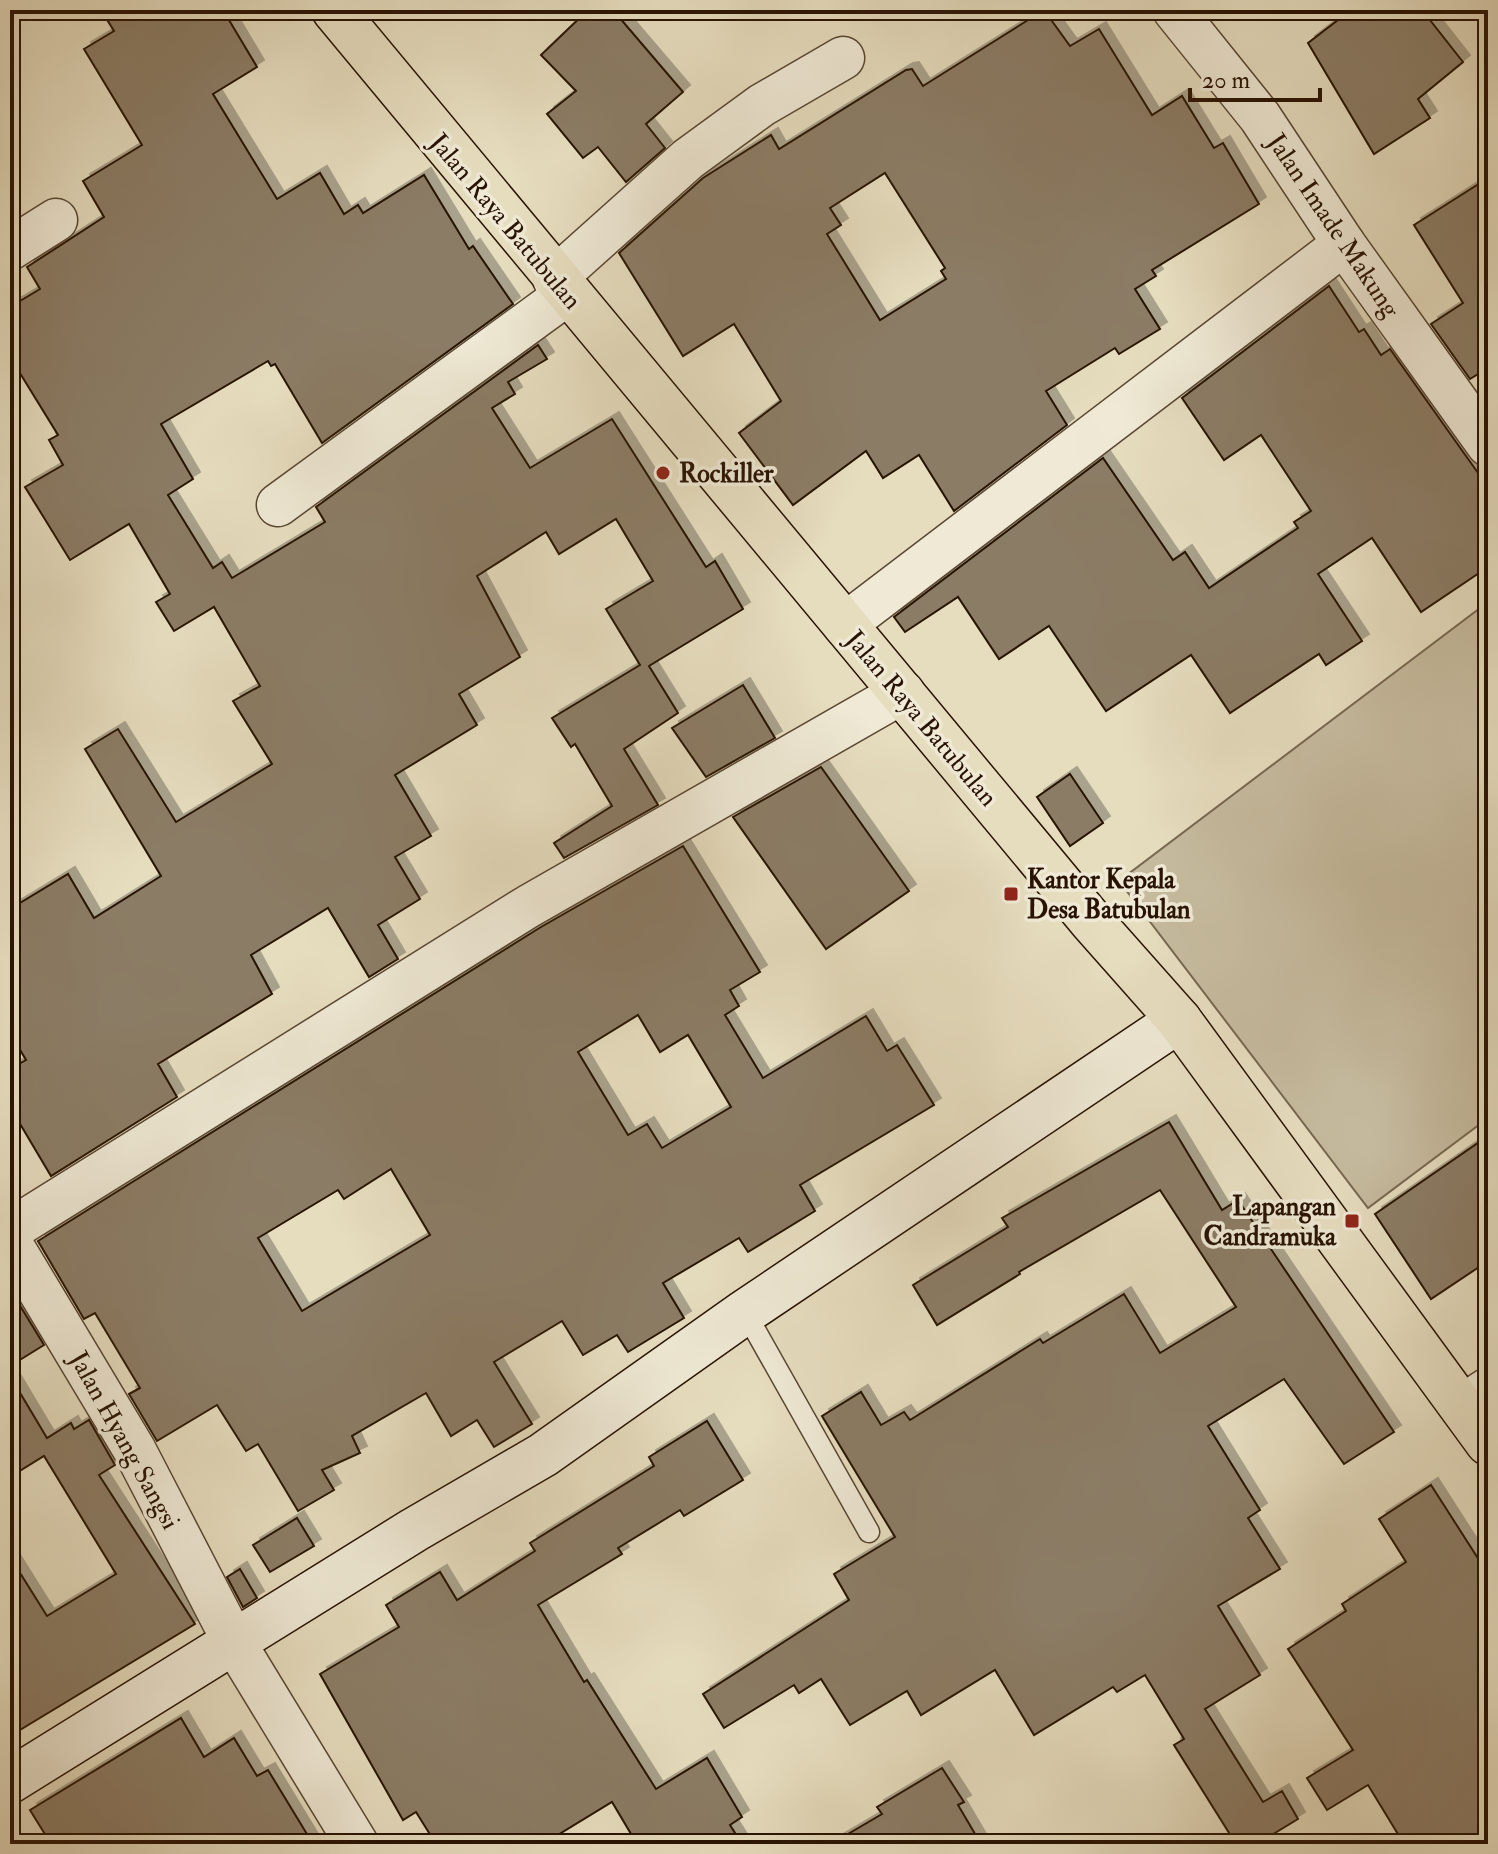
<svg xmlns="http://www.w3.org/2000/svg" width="1498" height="1854" viewBox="0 0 1498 1854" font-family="'IM FELL Double Pica',serif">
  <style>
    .green { fill: #c6bb9f; stroke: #776751; stroke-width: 2 }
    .building { fill: #8b7c65; stroke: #281303; stroke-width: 2; fill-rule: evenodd; filter: url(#shadow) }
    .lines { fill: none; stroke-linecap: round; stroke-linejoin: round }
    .lane-casing { stroke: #584632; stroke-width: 23 }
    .street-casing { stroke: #584632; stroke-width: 45 }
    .secondary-casing { stroke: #281303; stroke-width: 47 }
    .highway-casing { stroke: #281303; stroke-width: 47 }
    .lane { stroke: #efe9d5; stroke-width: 20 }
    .street { stroke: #efe9d5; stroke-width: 42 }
    .secondary { stroke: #efe9d5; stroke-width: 44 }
    .highway { stroke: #e6ddbf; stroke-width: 44 }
    .poi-dot { fill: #8f2418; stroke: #efe9d5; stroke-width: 3 }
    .labels { text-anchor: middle; stroke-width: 7; stroke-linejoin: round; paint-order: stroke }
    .street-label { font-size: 26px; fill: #281303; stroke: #efe9d5 }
    .poi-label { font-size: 26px; font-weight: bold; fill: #281303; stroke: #efe9d5; text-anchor: start }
  </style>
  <defs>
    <filter id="shadow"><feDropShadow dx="7" dy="-7" stdDeviation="0" flood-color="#0004"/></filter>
  </defs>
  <rect width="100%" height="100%" fill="#e6ddbf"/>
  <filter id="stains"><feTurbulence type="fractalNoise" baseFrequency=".0025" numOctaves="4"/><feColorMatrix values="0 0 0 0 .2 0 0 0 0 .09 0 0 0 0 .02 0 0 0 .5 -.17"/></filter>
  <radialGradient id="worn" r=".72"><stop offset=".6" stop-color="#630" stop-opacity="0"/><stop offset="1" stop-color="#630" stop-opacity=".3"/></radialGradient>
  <path class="green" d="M 1488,602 L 1488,1118 L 1368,1208 L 1119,881 Z"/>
  <g class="building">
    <path d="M 101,10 L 223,10 L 257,67 L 213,94 L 277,199 L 320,173 L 344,214 L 358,205 L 363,213 L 424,175 L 469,249 L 473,246 L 513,304 L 322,443 L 275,364 L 271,366 L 268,361 L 161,424 L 193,479 L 168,495 L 213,568 L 222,562 L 232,578 L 325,522 L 316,507 L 538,345 L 547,359 L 508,382 L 515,394 L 492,408 L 530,468 L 612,419 L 706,567 L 715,561 L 743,609 L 649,666 L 678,713 L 624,749 L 658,805 L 564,858 L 554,843 L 612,806 L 575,744 L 571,747 L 552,718 L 640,665 L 606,609 L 653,581 L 616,519 L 559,554 L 546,532 L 477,576 L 520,657 L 459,694 L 477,725 L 395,775 L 431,836 L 395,857 L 420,899 L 378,925 L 398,959 L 369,977 L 328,908 L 251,955 L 272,994 L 158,1064 L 177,1097 L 51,1176 L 10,1107 L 10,1069 L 26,1060 L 10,1033 L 10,909 L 68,874 L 94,918 L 161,876 L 85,749 L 118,729 L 176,822 L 272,764 L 233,701 L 260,686 L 214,607 L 174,631 L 156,602 L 170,594 L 129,524 L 70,560 L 25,487 L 63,465 L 49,440 L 58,435 L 10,357 L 10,307 L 40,289 L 27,267 L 104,217 L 83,181 L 142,145 L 84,49 L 114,31 Z"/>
    <path d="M 588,10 L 613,10 L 683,92 L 646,124 L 665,148 L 626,182 L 598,147 L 583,158 L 547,114 L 576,91 L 541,55 Z"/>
    <path d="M 1044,10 L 1070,46 L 1099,29 L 1152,115 L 1182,96 L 1214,148 L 1223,143 L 1259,204 L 1152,270 L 1156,276 L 1135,289 L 1160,329 L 1119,354 L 1115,348 L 1046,391 L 1067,425 L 954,511 L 919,455 L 883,478 L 866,451 L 793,505 L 739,433 L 781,401 L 734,324 L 683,356 L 619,253 L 703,178 L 771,135 L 779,149 L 906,70 L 912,69 L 923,86 ZM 885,173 L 945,268 L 941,271 L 946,279 L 880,320 L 827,234 L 841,225 L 830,208 Z"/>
    <path d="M 1351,10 L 1422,10 L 1463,62 L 1418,99 L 1430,118 L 1374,154 L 1308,43 Z"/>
    <path d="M 1488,178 L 1488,368 L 1470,379 L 1431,324 L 1463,303 L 1414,225 Z"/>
    <path d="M 1329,286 L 1359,332 L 1364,329 L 1381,355 L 1390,349 L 1488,487 L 1488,567 L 1421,612 L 1372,538 L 1318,574 L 1362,641 L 1326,665 L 1319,654 L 1230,713 L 1191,655 L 1106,711 L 1049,626 L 999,659 L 958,597 L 905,632 L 894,617 L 1103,458 L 1173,560 L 1185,552 L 1209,588 L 1298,528 L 1294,522 L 1311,511 L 1261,435 L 1224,460 L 1182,398 Z"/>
    <path d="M 743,685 L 775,738 L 706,777 L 672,728 Z"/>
    <path d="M 821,767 L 909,891 L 826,949 L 733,817 Z"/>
    <path d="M 1070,774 L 1103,823 L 1070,846 L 1037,797 Z"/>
    <path d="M 683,846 L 760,972 L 730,990 L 739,1006 L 725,1015 L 763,1078 L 866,1016 L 887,1051 L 897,1045 L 934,1105 L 800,1185 L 815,1211 L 748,1252 L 739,1238 L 663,1283 L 684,1318 L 628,1352 L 617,1335 L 583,1355 L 562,1321 L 494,1362 L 532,1424 L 494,1447 L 477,1420 L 451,1436 L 426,1393 L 352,1436 L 360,1453 L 322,1470 L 334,1490 L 298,1511 L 258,1444 L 246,1451 L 217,1405 L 157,1441 L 129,1394 L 140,1388 L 95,1313 L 84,1319 L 38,1241 L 541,927 ZM 638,1015 L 660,1052 L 688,1035 L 731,1107 L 662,1148 L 647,1124 L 628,1135 L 578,1052 ZM 391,1169 L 430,1235 L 302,1311 L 258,1238 L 338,1190 L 344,1199 Z"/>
    <path d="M 1169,1122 L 1222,1210 L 1238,1200 L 1394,1432 L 1344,1464 L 1284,1379 L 1208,1426 L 1260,1510 L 1248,1518 L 1280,1569 L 1218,1606 L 1260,1675 L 1205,1709 L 1263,1802 L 1282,1791 L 1298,1819 L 1257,1844 L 1236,1844 L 1174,1745 L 1184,1739 L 1145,1675 L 1117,1692 L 1113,1687 L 1034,1735 L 995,1670 L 921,1715 L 907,1691 L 850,1725 L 821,1679 L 799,1693 L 794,1685 L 724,1728 L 703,1694 L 849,1600 L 834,1574 L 895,1537 L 822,1416 L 861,1392 L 881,1425 L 904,1412 L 910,1420 L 1040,1339 L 1043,1343 L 1124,1294 L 1160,1353 L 1236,1307 L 1160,1190 L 1019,1272 L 1020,1274 L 937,1325 L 913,1285 L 1008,1227 L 1002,1218 Z"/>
    <path d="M 1488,1136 L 1488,1261 L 1431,1299 L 1375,1214 Z"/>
    <path d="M 19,1304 L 44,1345 L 10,1366 L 10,1310 Z"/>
    <path d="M 10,1376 L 47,1438 L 71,1423 L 74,1429 L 89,1420 L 115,1465 L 99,1475 L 195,1624 L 10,1736 L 10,1557 L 47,1616 L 116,1574 L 44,1456 L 10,1477 Z"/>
    <path d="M 707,1421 L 743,1480 L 684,1516 L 680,1510 L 618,1548 L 622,1554 L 538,1605 L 584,1682 L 587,1680 L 656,1789 L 707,1758 L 742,1817 L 730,1825 L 742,1844 L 637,1844 L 612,1802 L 543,1844 L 436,1844 L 416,1812 L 403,1820 L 320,1674 L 399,1627 L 386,1605 L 440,1572 L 457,1600 L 535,1551 L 530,1543 L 654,1466 L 649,1457 Z"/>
    <path d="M 1431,1485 L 1488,1574 L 1488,1844 L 1404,1844 L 1368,1785 L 1327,1810 L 1307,1778 L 1353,1750 L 1288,1649 L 1346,1611 L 1342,1604 L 1406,1562 L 1379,1519 Z"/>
    <path d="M 297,1518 L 314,1546 L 270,1572 L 253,1545 Z"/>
    <path d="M 240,1569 L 257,1598 L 243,1607 L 227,1577 Z"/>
    <path d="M 181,1718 L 204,1757 L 234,1738 L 257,1776 L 268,1770 L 313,1844 L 51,1844 L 30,1810 Z"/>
    <path d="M 942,1768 L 964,1802 L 958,1805 L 981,1844 L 831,1844 L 882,1814 L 877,1807 Z"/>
  </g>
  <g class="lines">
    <defs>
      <path id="lane" d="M 745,1312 L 869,1532"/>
      <g id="street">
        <path d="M 1174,10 L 1260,117 L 1344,244 L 1488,445"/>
        <path d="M 10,249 L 56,220"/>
        <path d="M 554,279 L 688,159 L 762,105 L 843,58"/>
        <path d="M 278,505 L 567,294"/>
        <path d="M 844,625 L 1344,244"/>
        <path d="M 10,1230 L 529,906 L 903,692"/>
        <path d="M 10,1242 L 134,1449 L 234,1642 L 357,1844"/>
        <path d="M 1462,1406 L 1488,1389"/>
      </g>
      <path id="secondary" d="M 10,1781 L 414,1530 L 543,1455 L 745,1312 L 1179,1020"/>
      <path id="highway" d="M 334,10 L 1093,923 L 1179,1020 L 1488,1443"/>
    </defs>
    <use href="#lane" class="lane-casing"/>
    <use href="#street" class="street-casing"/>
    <use href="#secondary" class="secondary-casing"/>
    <use href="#highway" class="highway-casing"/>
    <use href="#lane" class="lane"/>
    <use href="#street" class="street"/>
    <use href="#secondary" class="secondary"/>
    <use href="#highway" class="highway"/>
  </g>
  <g class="poi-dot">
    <circle cx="663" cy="473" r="8"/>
    <rect x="1003" y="886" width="16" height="16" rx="4"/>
    <rect x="1344" y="1213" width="16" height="16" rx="4"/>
  </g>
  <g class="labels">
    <g class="street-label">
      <text transform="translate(506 221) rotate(50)" y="9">Jalan Raya Batubulan</text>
      <text transform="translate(1334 225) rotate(56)" y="9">Jalan Imade Makung</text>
      <text transform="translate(922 718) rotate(50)" y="9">Jalan Raya Batubulan</text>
      <text transform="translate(125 1440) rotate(61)" y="9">Jalan Hyang Sangsi</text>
    </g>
    <g class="poi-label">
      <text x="679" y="482">Rockiller</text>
      <text x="1027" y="888">Kantor Kepala<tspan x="1027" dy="30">Desa Batubulan</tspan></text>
      <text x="1336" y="1215" text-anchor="end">Lapangan<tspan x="1336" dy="30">Candramuka</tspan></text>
    </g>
  </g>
  <rect width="1498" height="1854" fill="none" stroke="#e6ddbf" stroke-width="40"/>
  <rect x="12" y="12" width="1474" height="1830" fill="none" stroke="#281303" stroke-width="4"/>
  <rect x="20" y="20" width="1458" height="1814" fill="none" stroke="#281303" stroke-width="2"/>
  <path d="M1190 88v12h130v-12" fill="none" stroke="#281303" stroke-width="4"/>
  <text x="1202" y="88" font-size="24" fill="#281303" stroke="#efe9d5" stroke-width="6" paint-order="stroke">20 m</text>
  <rect width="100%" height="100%" filter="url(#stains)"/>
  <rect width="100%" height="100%" fill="url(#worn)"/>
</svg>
